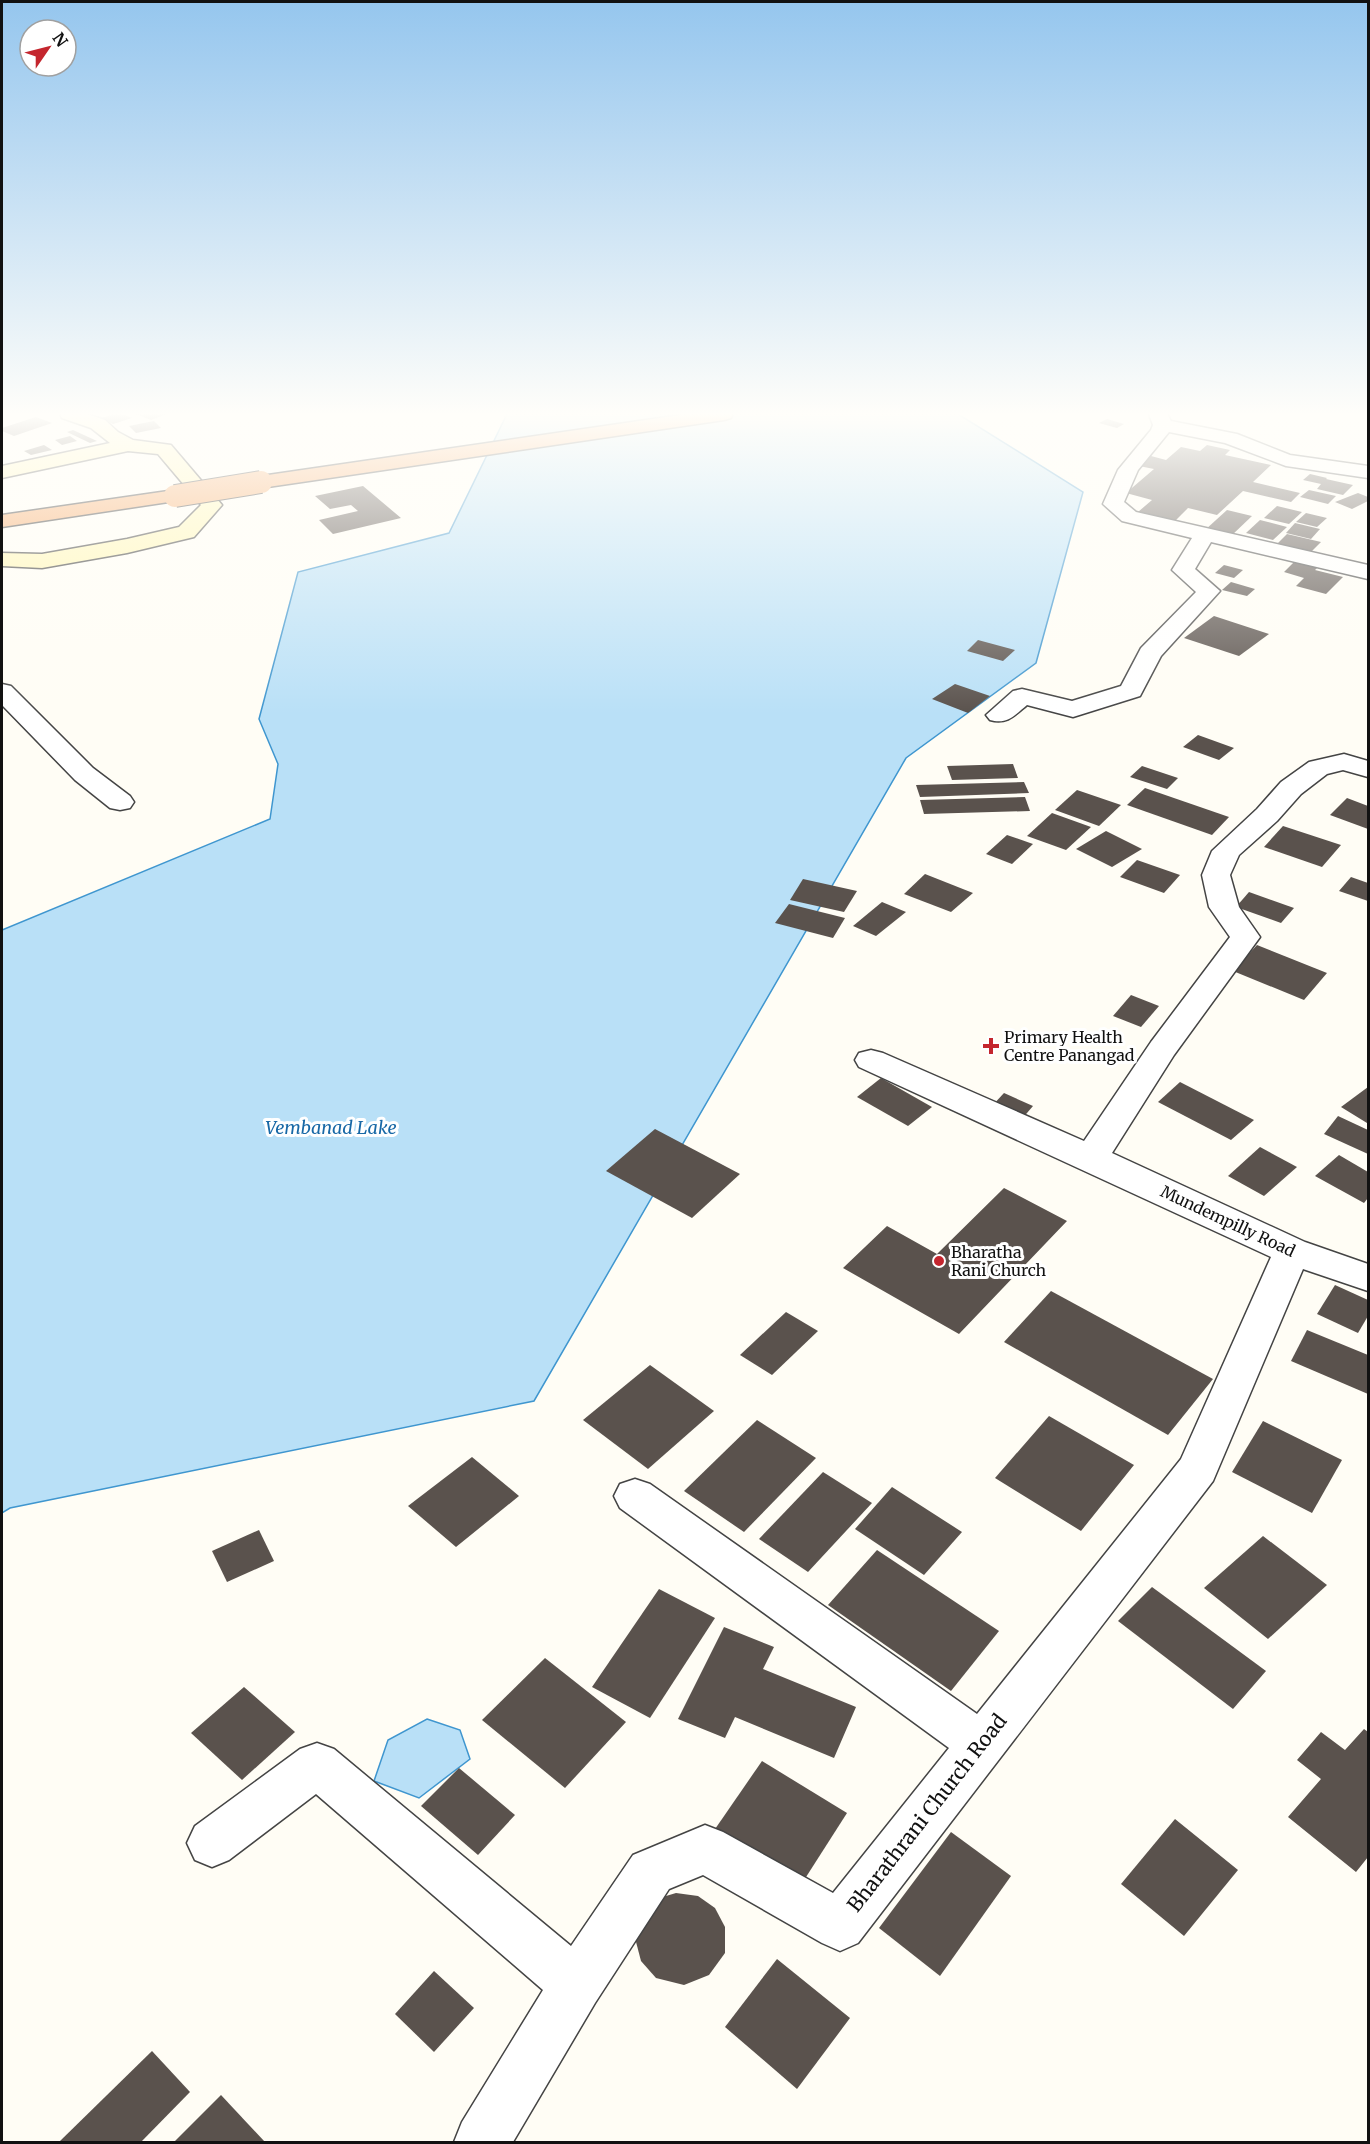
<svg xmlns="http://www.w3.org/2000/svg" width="1370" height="2144" viewBox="0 0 1370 2144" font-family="Merriweather,serif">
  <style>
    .water { fill: #b9e0f7; stroke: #3f96cf; stroke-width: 1.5 }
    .building { fill: #5a524d }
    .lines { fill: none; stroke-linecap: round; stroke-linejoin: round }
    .street-casing { stroke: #444; stroke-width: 3 }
    .secondary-casing { stroke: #333; stroke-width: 3 }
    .highway-casing { stroke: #222; stroke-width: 3 }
    .street { fill: #fff; fill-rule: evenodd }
    .secondary { fill: #fff6b0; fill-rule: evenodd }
    .highway { fill: #f5a25d; fill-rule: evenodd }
    .highway-bridge-casing { stroke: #222; stroke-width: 24; stroke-linecap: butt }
    .highway-bridge { stroke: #f5a25d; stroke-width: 22 }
    .poi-dot { fill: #c4262e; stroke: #fff; stroke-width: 2 }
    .labels { text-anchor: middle; stroke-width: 6; stroke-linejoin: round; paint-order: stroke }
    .poi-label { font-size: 16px; fill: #111; stroke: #fff; text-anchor: start }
    .street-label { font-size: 16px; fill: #111; stroke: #fff }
    .water-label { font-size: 18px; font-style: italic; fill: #1768a6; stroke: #fff }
    .near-street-label { font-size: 20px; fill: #111; stroke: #fff }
  </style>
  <rect width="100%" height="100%" fill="#fffdf5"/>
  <g class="water">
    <path d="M 507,414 L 958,414 L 1083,492 L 1036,663 L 906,758 L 534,1401 L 10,1508 L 2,1513 L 2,930 L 270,819 L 278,764 L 259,719 L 298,572 L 449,533 Z"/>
    <path d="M 427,1719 L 460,1730 L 470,1759 L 419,1798 L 374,1781 L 388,1740 Z"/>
  </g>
  <g class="building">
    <path d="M 115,414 L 122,414 L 132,418 L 113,424 L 101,418 Z"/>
    <path d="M 136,414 L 167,414 L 151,420 Z"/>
    <path d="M 36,417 L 52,423 L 14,436 L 2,431 L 2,428 Z"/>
    <path d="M 1107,419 L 1124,424 L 1117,428 L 1099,423 Z"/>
    <path d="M 154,421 L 161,428 L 136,433 L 129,426 Z"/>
    <path d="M 73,430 L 97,441 L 90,443 L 67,432 Z"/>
    <path d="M 70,436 L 77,441 L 62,445 L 55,440 Z"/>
    <path d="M 44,445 L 52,450 L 31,455 L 24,451 Z"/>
    <path d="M 1207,445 L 1230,450 L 1225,455 L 1271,465 L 1253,482 L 1300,493 L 1291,502 L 1243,491 L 1217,515 L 1188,508 L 1175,521 L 1138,512 L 1152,500 L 1126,493 L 1154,469 L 1139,466 L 1151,456 L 1166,460 L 1181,447 L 1200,451 Z"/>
    <path d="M 1310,474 L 1327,478 L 1326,479 L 1353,485 L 1343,495 L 1317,489 L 1321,484 L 1303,480 Z"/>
    <path d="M 363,486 L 401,518 L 333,534 L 319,520 L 358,511 L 351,505 L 330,509 L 315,496 Z"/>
    <path d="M 1309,490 L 1336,496 L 1328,504 L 1300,497 Z"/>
    <path d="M 1358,493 L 1368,497 L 1368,501 L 1352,509 L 1335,502 Z"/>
    <path d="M 1277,506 L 1302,512 L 1289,524 L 1264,518 Z"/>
    <path d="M 1227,510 L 1252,516 L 1231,536 L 1205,530 Z"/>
    <path d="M 1306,513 L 1327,518 L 1317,527 L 1296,522 Z"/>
    <path d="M 1260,520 L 1287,527 L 1273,540 L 1246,533 Z"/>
    <path d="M 1295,523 L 1320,529 L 1311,539 L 1286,533 Z"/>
    <path d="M 1287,534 L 1321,542 L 1311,552 L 1277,544 Z"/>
    <path d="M 1295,561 L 1318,567 L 1315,570 L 1343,577 L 1326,594 L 1296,586 L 1304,578 L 1284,572 Z"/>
    <path d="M 1224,565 L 1243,570 L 1234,578 L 1215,573 Z"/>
    <path d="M 1231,582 L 1255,589 L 1247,596 L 1222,590 Z"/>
    <path d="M 1214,616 L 1269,634 L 1239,656 L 1184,638 Z"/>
    <path d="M 978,640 L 1015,650 L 1003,661 L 967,651 Z"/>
    <path d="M 955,684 L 990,696 L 968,713 L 932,699 Z"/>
    <path d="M 1198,735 L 1234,748 L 1219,760 L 1183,747 Z"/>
    <path d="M 1013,764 L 1018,778 L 952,780 L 947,766 Z"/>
    <path d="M 1142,766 L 1178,778 L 1167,789 L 1130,777 Z"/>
    <path d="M 1024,782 L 1029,793 L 920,797 L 916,785 Z"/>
    <path d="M 1145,788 L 1229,817 L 1212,835 L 1127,805 Z"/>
    <path d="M 1077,790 L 1121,805 L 1099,826 L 1055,810 Z"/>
    <path d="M 1025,797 L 1030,811 L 924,814 L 920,800 Z"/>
    <path d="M 1347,798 L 1368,806 L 1368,829 L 1330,815 Z"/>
    <path d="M 1052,813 L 1091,827 L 1066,850 L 1027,836 Z"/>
    <path d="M 1283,826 L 1341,845 L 1322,867 L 1264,847 Z"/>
    <path d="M 1106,831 L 1142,849 L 1112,867 L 1076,849 Z"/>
    <path d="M 1007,835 L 1033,844 L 1012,864 L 986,854 Z"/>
    <path d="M 1137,860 L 1180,875 L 1164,893 L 1120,877 Z"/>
    <path d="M 925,874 L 973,893 L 951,912 L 904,894 Z"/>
    <path d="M 1351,877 L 1368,883 L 1368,901 L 1339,891 Z"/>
    <path d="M 803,879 L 857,891 L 844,912 L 790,900 Z"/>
    <path d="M 1249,892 L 1294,908 L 1281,923 L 1236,907 Z"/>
    <path d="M 882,902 L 906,912 L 876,936 L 853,926 Z"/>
    <path d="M 789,904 L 845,918 L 833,938 L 775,923 Z"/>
    <path d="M 1257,945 L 1327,973 L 1304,1000 L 1233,971 Z"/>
    <path d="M 1131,995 L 1159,1006 L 1141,1027 L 1113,1016 Z"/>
    <path d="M 881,1078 L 932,1107 L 908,1126 L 857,1097 Z"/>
    <path d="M 1180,1082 L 1254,1120 L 1231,1140 L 1158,1102 Z"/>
    <path d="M 1368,1087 L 1368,1122 L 1367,1123 L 1341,1107 Z"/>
    <path d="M 1004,1093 L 1033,1106 L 1021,1120 L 991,1107 Z"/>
    <path d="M 1338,1116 L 1368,1130 L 1368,1154 L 1324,1134 Z"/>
    <path d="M 655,1129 L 740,1174 L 692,1218 L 606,1171 Z"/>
    <path d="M 1260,1147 L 1297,1167 L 1264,1196 L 1228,1176 Z"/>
    <path d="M 1339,1155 L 1368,1172 L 1368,1198 L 1364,1203 L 1315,1176 Z"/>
    <path d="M 1004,1188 L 1067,1221 L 959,1334 L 843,1268 L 887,1226 L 937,1254 Z"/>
    <path d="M 1335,1285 L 1368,1300 L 1368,1316 L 1358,1333 L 1317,1314 Z"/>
    <path d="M 1051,1291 L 1213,1379 L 1168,1435 L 1004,1342 Z"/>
    <path d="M 786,1312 L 818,1331 L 772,1375 L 740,1355 Z"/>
    <path d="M 1307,1330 L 1368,1355 L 1368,1394 L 1291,1361 Z"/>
    <path d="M 650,1365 L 714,1411 L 648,1469 L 583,1420 Z"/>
    <path d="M 1049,1416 L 1134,1465 L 1081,1531 L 995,1478 Z"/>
    <path d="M 757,1420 L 816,1458 L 744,1532 L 684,1491 Z"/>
    <path d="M 1263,1421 L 1342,1460 L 1312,1513 L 1232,1472 Z"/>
    <path d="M 472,1457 L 519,1496 L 456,1547 L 408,1506 Z"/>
    <path d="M 823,1472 L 872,1503 L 808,1572 L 759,1539 Z"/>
    <path d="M 892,1487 L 962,1532 L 924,1575 L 855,1529 Z"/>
    <path d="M 259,1530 L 274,1561 L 227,1582 L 212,1551 Z"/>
    <path d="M 1263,1536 L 1327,1585 L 1268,1639 L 1204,1588 Z"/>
    <path d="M 877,1550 L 999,1631 L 951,1691 L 828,1605 Z"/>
    <path d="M 1152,1587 L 1266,1671 L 1233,1709 L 1118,1621 Z"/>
    <path d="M 659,1589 L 715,1618 L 650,1718 L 592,1687 Z"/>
    <path d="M 724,1627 L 774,1647 L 763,1669 L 856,1707 L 834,1758 L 735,1717 L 725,1738 L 678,1719 Z"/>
    <path d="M 545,1658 L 626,1722 L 565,1788 L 482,1720 Z"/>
    <path d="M 244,1687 L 295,1732 L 242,1780 L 191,1733 Z"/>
    <path d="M 1364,1729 L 1368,1732 L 1368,1857 L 1356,1872 L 1288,1817 L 1321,1779 L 1297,1760 L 1321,1732 L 1345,1750 Z"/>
    <path d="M 762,1761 L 847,1813 L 799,1888 L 713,1832 Z"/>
    <path d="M 459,1768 L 515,1815 L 478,1855 L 421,1806 Z"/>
    <path d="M 1175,1819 L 1238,1870 L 1184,1936 L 1121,1884 Z"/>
    <path d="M 951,1832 L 1011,1876 L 940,1976 L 879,1928 Z"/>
    <path d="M 676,1893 L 698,1896 L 715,1908 L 725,1927 L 725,1953 L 709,1975 L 684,1985 L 656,1978 L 641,1961 L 635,1938 L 656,1899 Z"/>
    <path d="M 777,1959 L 850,2018 L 797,2089 L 725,2027 Z"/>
    <path d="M 434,1971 L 474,2008 L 434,2052 L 395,2014 Z"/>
    <path d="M 152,2051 L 190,2092 L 141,2142 L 59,2142 Z"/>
    <path d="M 221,2095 L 265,2142 L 174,2142 Z"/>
  </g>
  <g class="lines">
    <defs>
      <g id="street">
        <path d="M 1149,414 L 1167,414 L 1171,421 L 1237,434 L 1290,455 L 1368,466 L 1368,478 L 1286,466 L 1225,443 L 1169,432 L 1138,470 L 1124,502 L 1136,512 L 1368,565 L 1368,579 L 1211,542 L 1195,569 L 1220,591 L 1161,656 L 1140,696 L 1073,717 L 1027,705 C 1015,715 1007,725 990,720 L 986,715 L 1013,691 L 1022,689 L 1072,701 L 1121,686 L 1141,648 L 1196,592 L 1172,570 L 1192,538 L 1122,521 L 1103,504 L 1118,470 L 1151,430 L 1153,425 Z"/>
        <path d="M 2,684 L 11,686 L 93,768 L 130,796 L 134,802 L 130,808 L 120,810 L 110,808 L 75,780 L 2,705 Z"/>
        <path d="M 1344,754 L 1368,761 L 1368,777 L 1343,770 L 1327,774 L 1301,794 L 1277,821 L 1239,855 L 1230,875 L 1239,907 L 1260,937 L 1174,1055 L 1112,1153 L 1305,1242 L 1368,1264 L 1368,1291 L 1303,1269 L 1213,1481 L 858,1943 L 840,1951 L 822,1943 L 703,1875 L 669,1889 L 595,2003 L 513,2142 L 454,2142 L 462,2122 L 543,1990 L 316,1794 L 229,1860 L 212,1867 L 195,1860 L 187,1843 L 195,1826 L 300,1749 L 317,1743 L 334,1749 L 571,1946 L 633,1855 L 705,1825 L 723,1832 L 833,1893 L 949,1748 L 620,1508 L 614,1496 L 620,1484 L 635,1479 L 650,1484 L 977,1714 L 1181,1459 L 1271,1257 L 859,1067 L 855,1060 L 859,1053 L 871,1050 L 883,1053 L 1084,1141 L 1151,1042 L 1230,937 L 1209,907 L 1202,875 L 1212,851 L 1257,809 L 1281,782 L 1309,762 Z"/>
      </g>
      <path id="secondary" d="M 60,414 L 87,414 L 105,420 L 118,432 L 133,440 L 171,445 L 222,505 L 194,537 L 127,553 L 42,568 L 2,566 L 2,553 L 42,554 L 127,539 L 179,527 L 201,505 L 158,454 L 128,451 L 2,478 L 2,466 L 110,443 L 91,428 L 62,418 Z"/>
      <g id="highway">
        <path d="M 687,414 L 733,414 L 731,418 L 724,420 L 261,488 L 254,486 L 251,482 L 254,478 L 261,476 Z"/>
        <path d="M 175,490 L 182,492 L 185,496 L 182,500 L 2,527 L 2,515 Z"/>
      </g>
    </defs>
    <use href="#street" class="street-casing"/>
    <use href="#secondary" class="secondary-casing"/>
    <use href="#highway" class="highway-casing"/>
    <use href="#street" class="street"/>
    <use href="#secondary" class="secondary"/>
    <use href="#highway" class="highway"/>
    <defs>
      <path id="highway-bridge" d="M 175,496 L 261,482"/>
    </defs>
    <use href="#highway-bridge" class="highway-bridge-casing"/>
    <use href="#highway-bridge" class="highway-bridge"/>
  </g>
  <linearGradient id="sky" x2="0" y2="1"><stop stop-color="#95c6ee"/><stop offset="0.58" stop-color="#fffefa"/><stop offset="1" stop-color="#fffefa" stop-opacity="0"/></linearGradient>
  <rect width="1370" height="714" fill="url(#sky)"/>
  <g class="poi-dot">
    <path d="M988 1037h6v6h6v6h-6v6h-6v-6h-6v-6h6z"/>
    <circle cx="939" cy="1261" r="6"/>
  </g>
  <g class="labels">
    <g class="poi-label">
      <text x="1004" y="1043">Primary Health<tspan x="1004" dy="18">Centre Panangad</tspan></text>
      <text x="951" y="1258">Bharatha<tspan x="951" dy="18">Rani Church</tspan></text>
    </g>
    <g class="street-label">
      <text transform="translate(1228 1221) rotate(25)" y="6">Mundempilly Road</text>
    </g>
    <g class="water-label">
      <text x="331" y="1134">Vembanad Lake</text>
    </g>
    <g class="near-street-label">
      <text transform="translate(927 1813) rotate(-52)" y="7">Bharathrani Church Road</text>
    </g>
  </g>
  <rect width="1370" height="2144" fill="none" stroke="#111111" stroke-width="6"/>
  <g transform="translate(48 48) rotate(55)"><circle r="28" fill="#ffffff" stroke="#a0a0a0" stroke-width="1.5"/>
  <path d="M0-4.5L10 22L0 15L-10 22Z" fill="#c4262e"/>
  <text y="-9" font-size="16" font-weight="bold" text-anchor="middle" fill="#111111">N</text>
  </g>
</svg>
